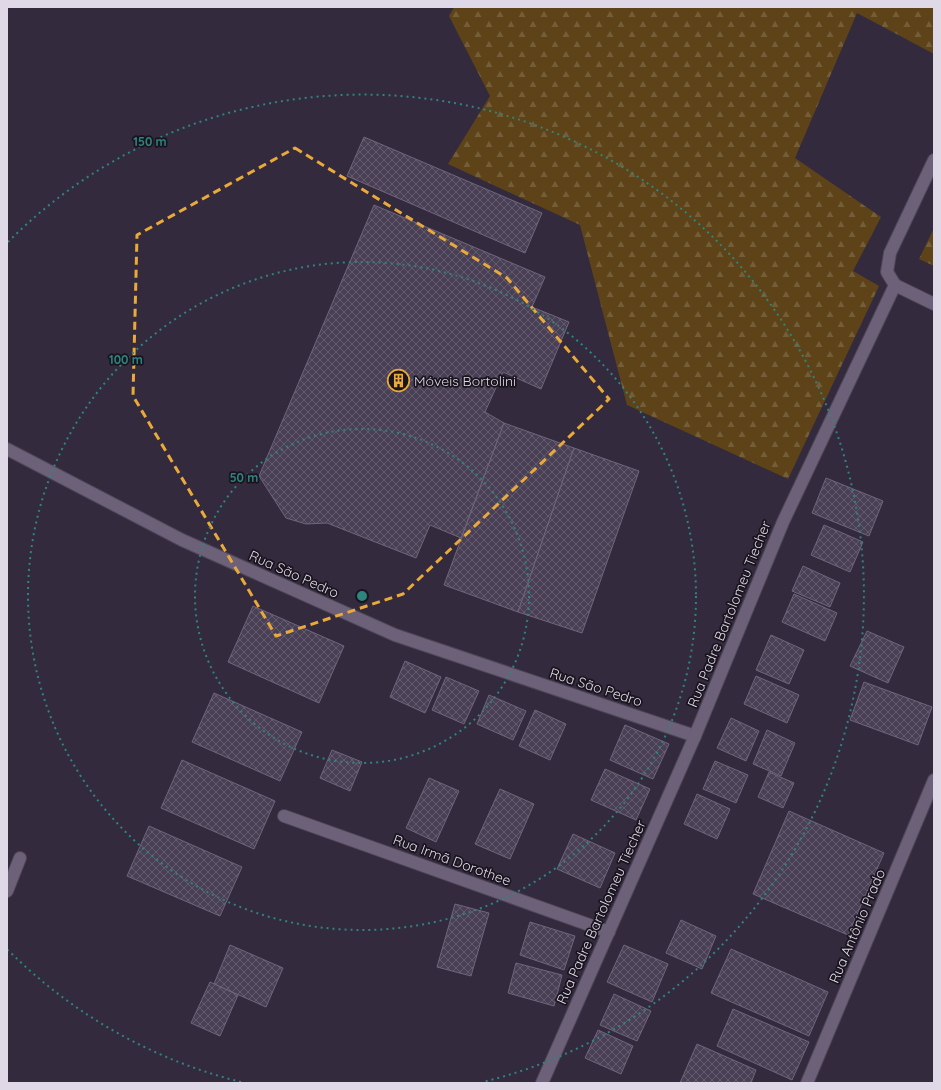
<svg xmlns="http://www.w3.org/2000/svg" width="941" height="1090" viewBox="0 0 941 1090" font-family="Quicksand,sans-serif">
  <style>
    .forest { fill: url(#forest-firs) }
    .building { fill: url(#building-cross-hatch); stroke: #70657c }
    .lines { fill: none; stroke-linecap: round; stroke-linejoin: round }
    .street-casing { stroke: #4e4657; stroke-width: 14 }
    .street { stroke: #6c6178; stroke-width: 12 }
    .marked { fill: none; stroke: #eaaa39; stroke-width: 3; stroke-dasharray: 8 5; stroke-linejoin: round }
    .ring { fill: none; stroke: #2e8580; stroke-width: 2; stroke-dasharray: 2 4 }
    .labels { text-anchor: middle; stroke-width: 3.5; stroke-linejoin: round; paint-order: stroke }
    .poi-label { font-size: 14px; fill: #dfd9e7; stroke: #19141e; text-anchor: start }
    .street-label { font-size: 14px; fill: #dfd9e7; stroke: #19141e }
    .centre { fill: #2e8580; stroke: #19141e; stroke-width: 2 }
    .ring-label { font-size: 12px; text-anchor: middle; font-weight: bold; fill: #2e8580; stroke: #19141e; stroke-width: 3.5; stroke-linejoin: round; paint-order: stroke }
  </style>
  <defs>
    <pattern id="forest-firs" width="22" height="20" patternUnits="userSpaceOnUse"><rect width="22" height="20" fill="#5d4317"/><path d="M5 1l3.5 6h-7zM16 11l3.5 6h-7z" fill="#745e39"/></pattern>
    <pattern id="building-cross-hatch" width="8" height="8" patternUnits="userSpaceOnUse"><rect width="8" height="8" fill="#4a4056"/><path d="M0 0l8 8M0 8l8-8" fill="none" stroke="#645b6e"/></pattern>
  </defs>
  <rect width="100%" height="100%" fill="#332a3e"/>
  <g class="forest">
    <path d="M 454,7 L 934,7 L 934,54 L 857,13 L 795,158 L 881,217 L 853,271 L 879,286 L 788,479 L 627,405 L 580,225 L 448,164 L 490,96 L 449,16 Z"/>
    <path d="M 934,228 L 934,266 L 919,259 Z"/>
  </g>
  <g class="building">
    <path d="M 364,137 L 542,213 L 525,253 L 347,176 Z"/>
    <path d="M 374,205 L 545,277 L 532,307 L 569,322 L 541,389 L 503,372 L 485,412 L 504,423 L 461,538 L 430,525 L 416,558 L 327,523 L 306,524 L 286,518 L 259,476 Z"/>
    <path d="M 504,423 L 574,448 L 518,612 L 444,585 Z"/>
    <path d="M 574,448 L 639,471 L 582,633 L 518,612 Z"/>
    <path d="M 826,478 L 883,501 L 869,536 L 812,513 Z"/>
    <path d="M 824,525 L 863,542 L 850,572 L 811,555 Z"/>
    <path d="M 803,566 L 840,583 L 830,607 L 792,591 Z"/>
    <path d="M 794,594 L 837,613 L 825,641 L 782,622 Z"/>
    <path d="M 253,606 L 344,646 L 319,703 L 228,662 Z"/>
    <path d="M 867,631 L 904,647 L 888,683 L 850,666 Z"/>
    <path d="M 771,635 L 804,650 L 789,684 L 756,670 Z"/>
    <path d="M 405,661 L 441,677 L 425,713 L 390,697 Z"/>
    <path d="M 756,676 L 799,695 L 787,723 L 744,704 Z"/>
    <path d="M 446,677 L 479,691 L 464,724 L 432,710 Z"/>
    <path d="M 864,682 L 932,707 L 918,745 L 850,720 Z"/>
    <path d="M 214,693 L 302,732 L 280,781 L 192,742 Z"/>
    <path d="M 489,695 L 526,711 L 513,740 L 477,724 Z"/>
    <path d="M 535,710 L 566,724 L 550,760 L 519,746 Z"/>
    <path d="M 731,718 L 759,731 L 746,761 L 717,748 Z"/>
    <path d="M 625,725 L 669,744 L 653,779 L 610,760 Z"/>
    <path d="M 767,730 L 795,743 L 781,776 L 753,764 Z"/>
    <path d="M 332,750 L 362,762 L 350,791 L 320,778 Z"/>
    <path d="M 182,760 L 275,801 L 254,849 L 161,808 Z"/>
    <path d="M 715,761 L 748,775 L 736,803 L 703,789 Z"/>
    <path d="M 605,769 L 650,789 L 636,820 L 591,800 Z"/>
    <path d="M 769,772 L 794,783 L 783,808 L 758,797 Z"/>
    <path d="M 429,778 L 459,791 L 436,842 L 406,828 Z"/>
    <path d="M 500,789 L 534,804 L 510,859 L 475,844 Z"/>
    <path d="M 697,794 L 730,809 L 717,839 L 684,824 Z"/>
    <path d="M 789,811 L 884,853 L 848,935 L 753,894 Z"/>
    <path d="M 149,826 L 242,867 L 220,916 L 127,876 Z"/>
    <path d="M 573,834 L 615,853 L 600,888 L 557,869 Z"/>
    <path d="M 455,904 L 489,913 L 471,976 L 437,967 Z"/>
    <path d="M 681,920 L 716,936 L 702,969 L 666,953 Z"/>
    <path d="M 530,922 L 575,936 L 564,970 L 520,955 Z"/>
    <path d="M 230,945 L 283,968 L 266,1007 L 214,984 Z"/>
    <path d="M 624,945 L 668,964 L 652,1002 L 607,982 Z"/>
    <path d="M 731,949 L 828,992 L 809,1036 L 711,993 Z"/>
    <path d="M 516,963 L 562,975 L 554,1006 L 508,993 Z"/>
    <path d="M 210,982 L 238,995 L 220,1036 L 191,1023 Z"/>
    <path d="M 614,994 L 651,1011 L 637,1041 L 600,1025 Z"/>
    <path d="M 733,1009 L 809,1042 L 792,1080 L 717,1046 Z"/>
    <path d="M 598,1030 L 633,1046 L 621,1074 L 585,1058 Z"/>
    <path d="M 697,1044 L 756,1070 L 751,1083 L 680,1083 Z"/>
  </g>
  <g class="lines">
    <defs>
      <g id="street">
        <path d="M 895,285 L 887,272 L 890,253 L 934,160"/>
        <path d="M 895,285 L 934,304"/>
        <path d="M 7,449 L 182,540 L 395,635 L 695,736"/>
        <path d="M 284,816 L 609,932"/>
        <path d="M 7,891 L 20,858"/>
        <path d="M 542,1083 L 695,736 L 783,522 L 895,285"/>
        <path d="M 807,1083 L 934,780"/>
      </g>
    </defs>
    <use href="#street" class="street-casing"/>
    <use href="#street" class="street"/>
  </g>
  <path class="marked" d="M 295,148 L 507,278 L 609,399 L 403,594 L 276,636 L 133,396 L 137,235 Z"/>
  <g class="ring">
    <circle cx="362" cy="596" r="167"/>
    <circle cx="362" cy="596" r="334"/>
    <path d="M241 1082A501 501 0 0 1 8 950M8 242A501 501 0 1 1 483 1082"/>
  </g>
  <defs>
    <symbol id="building-ring" viewBox="-11 -11 22 22"><circle r="9.5" fill="#19141e" stroke="#eaaa39" stroke-width="1.5"/><path d="M-4-6H4V6H1V3H-1V6H-4ZM-2.5-4.3h1.7v1.8h-1.7ZM.8-4.3h1.7v1.8H.8ZM-2.5-1h1.7V.8h-1.7ZM.8-1h1.7V.8H.8Z" fill="#eaaa39"/></symbol>
  </defs>
  <g fill-rule="evenodd">
    <use href="#building-ring" x="386" y="368" width="25" height="25"/>
  </g>
  <g class="labels">
    <g class="poi-label">
      <text x="414" y="386">Móveis Bortolini</text>
    </g>
    <g class="street-label">
      <text transform="translate(294 574) rotate(24)" y="5">Rua São Pedro</text>
      <text transform="translate(729 614) rotate(-68)" y="5">Rua Padre Bartolomeu Tiecher</text>
      <text transform="translate(596 687) rotate(18)" y="5">Rua São Pedro</text>
      <text transform="translate(452 860) rotate(20)" y="5">Rua Irmã Dorothee</text>
      <text transform="translate(601 912) rotate(-66)" y="5">Rua Padre Bartolomeu Tiecher</text>
      <text transform="translate(857 926) rotate(-67)" y="5">Rua Antônio Prado</text>
    </g>
  </g>
  <circle cx="362" cy="596" r="6" class="centre"/>
  <g class="ring-label">
    <text x="150" y="146">150 m</text>
    <text x="126" y="364">100 m</text>
    <text x="244" y="482">50 m</text>
  </g>
  <rect width="941" height="1090" fill="none" stroke="#dfd9e7" stroke-width="16"/>
</svg>
